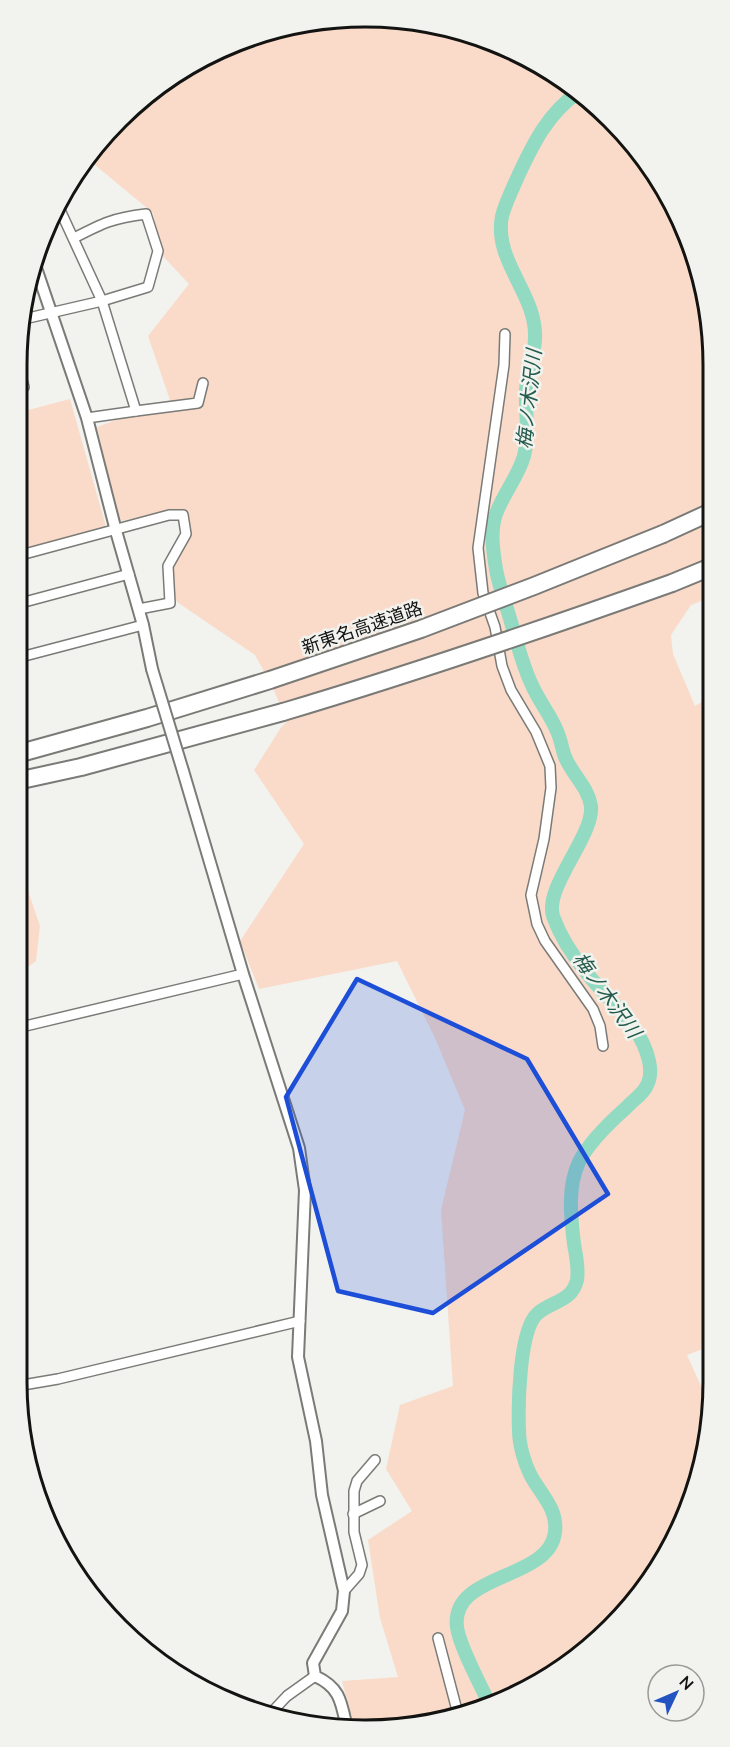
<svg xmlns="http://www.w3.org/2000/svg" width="730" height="1747" viewBox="0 0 730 1747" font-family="'Nunito Sans','Noto Sans JP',sans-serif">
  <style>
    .green { fill: #fadbc9 }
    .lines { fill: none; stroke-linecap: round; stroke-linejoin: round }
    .river { stroke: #93dac3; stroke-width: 14 }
    .minor-casing { stroke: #7a7a77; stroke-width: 12 }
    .tertiary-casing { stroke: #7a7a77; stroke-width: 14 }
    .motorway-casing { stroke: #7a7a77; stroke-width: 20 }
    .minor { stroke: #fff; stroke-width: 9 }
    .tertiary { stroke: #fff; stroke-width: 10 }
    .motorway { stroke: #fff; stroke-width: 16 }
    .tertiary-bridge-casing { stroke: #7a7a77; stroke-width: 14; stroke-linecap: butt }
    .motorway-bridge-casing { stroke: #7a7a77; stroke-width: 20; stroke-linecap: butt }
    .tertiary-bridge { stroke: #fff; stroke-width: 10 }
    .motorway-bridge { stroke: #fff; stroke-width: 16 }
    .marked { fill: #1d4ed8; fill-opacity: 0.2; stroke: #1d4ed8; stroke-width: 4.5; stroke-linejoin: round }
    .labels { text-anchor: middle; stroke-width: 5; stroke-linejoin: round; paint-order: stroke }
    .street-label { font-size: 18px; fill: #131312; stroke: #f2f2ee }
    .water-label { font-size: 20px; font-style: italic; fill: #235b4c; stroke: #f2f2ee }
    .rim { fill: none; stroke: #131312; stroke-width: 3 }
  </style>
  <rect width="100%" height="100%" fill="#f2f2ee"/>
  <g class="green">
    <path d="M 343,17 L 477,35 L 559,75 L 641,153 L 687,231 L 710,319 L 711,597 L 691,605 L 671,635 L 673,654 L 695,706 L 712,696 L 713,1345 L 687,1355 L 710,1406 L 695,1494 L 627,1612 L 607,1628 L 601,1628 L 585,1646 L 539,1684 L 440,1721 L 423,1724 L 354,1724 L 342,1681 L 398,1677 L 380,1618 L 368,1540 L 412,1511 L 386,1469 L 400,1405 L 453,1386 L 441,1210 L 465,1110 L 435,1038 L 397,961 L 259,989 L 240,941 L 304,844 L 254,770 L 282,726 L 287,722 L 273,688 L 255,655 L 177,602 L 167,565 L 186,534 L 182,512 L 119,521 L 97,427 L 170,400 L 148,336 L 189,284 L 161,254 L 153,213 L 89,160 L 103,135 L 211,52 Z"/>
    <path d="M 70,399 L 106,527 L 17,551 L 17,413 Z"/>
    <path d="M 17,863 L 21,870 L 40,926 L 36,961 L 17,975 Z"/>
  </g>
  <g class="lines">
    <path class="river" d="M 489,1703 C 480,1684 459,1645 457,1627 C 450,1572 550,1581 555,1532 C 558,1508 540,1494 530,1474 C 524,1462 519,1444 519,1430 C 518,1406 519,1331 537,1314 C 551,1301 572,1302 577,1280 C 579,1268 576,1256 574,1244 C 571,1218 567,1187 579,1162 C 589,1142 610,1122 627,1107 C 633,1100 642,1095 646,1087 C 651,1079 651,1070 649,1061 C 641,1024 607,1000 586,972 C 573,956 560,936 553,916 C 544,887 594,836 591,806 C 588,787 572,774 565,757 C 562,749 561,740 557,731 C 550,714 538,700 531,683 C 522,663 517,643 511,622 C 506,604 499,587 496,569 C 493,551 490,531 496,514 C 503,494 518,477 524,456 C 530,434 525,414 526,392 C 526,374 535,356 535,338 C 537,294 493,261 502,216 C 506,201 513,188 519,174 C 534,142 548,114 577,93"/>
    <defs>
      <g id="minor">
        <path d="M 60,210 L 102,301 L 136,411 L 87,418"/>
        <path d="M 24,319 L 102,301 L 148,287 L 158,251 L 146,214 C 113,218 103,223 74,238"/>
        <path d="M 505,334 L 504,365 L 478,548 L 483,593 L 495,627 L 502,666 L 511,690 L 536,732 L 550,766 L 551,788 L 544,839 L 531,895 L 537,924 L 545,941 L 593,1009 L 600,1026 L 603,1046"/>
        <path d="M 17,389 L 24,387 L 17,362"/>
        <path d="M 136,411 L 198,403 L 203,383"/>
        <path d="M 17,556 L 169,515 L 183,515 L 186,534 L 168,566 L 170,603 L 139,609"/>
        <path d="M 17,604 L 129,574"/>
        <path d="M 17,658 L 143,625"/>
        <path d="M 17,1028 L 243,974"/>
        <path d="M 17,1386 L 58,1379 L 300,1321"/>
        <path d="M 353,1514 L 380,1501"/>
        <path d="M 344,1591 L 359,1574 L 362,1565 L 354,1532 L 354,1491 L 357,1481 L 375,1460"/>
        <path d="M 438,1638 L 458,1714"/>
        <path d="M 270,1714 L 287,1696 L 315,1676"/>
      </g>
      <g id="tertiary">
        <path d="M 34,262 L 87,418 L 116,531 L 143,625 L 152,669"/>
        <path d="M 183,771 L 243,974 L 299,1148 L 305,1190 L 298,1357 L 316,1441 L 322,1495 L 344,1591 L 342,1611 L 313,1663 L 315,1676 C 339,1687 341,1700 346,1724"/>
      </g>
      <g id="motorway">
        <path d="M 663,534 L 711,512"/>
        <path d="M 672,583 L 711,567"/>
        <path d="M 17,754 L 147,718 L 270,680"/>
        <path d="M 17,781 L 81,767 L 283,712"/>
      </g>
    </defs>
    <use href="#minor" class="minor-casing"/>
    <use href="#tertiary" class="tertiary-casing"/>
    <use href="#motorway" class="motorway-casing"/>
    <use href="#minor" class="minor"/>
    <use href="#tertiary" class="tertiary"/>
    <use href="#motorway" class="motorway"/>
    <defs>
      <path id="tertiary-bridge" d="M 152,669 L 183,771"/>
      <g id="motorway-bridge">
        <path d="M 270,680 L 421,629 L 534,586 L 663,534"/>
        <path d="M 283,712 C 414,673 543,629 672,583"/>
      </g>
    </defs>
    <use href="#tertiary-bridge" class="tertiary-bridge-casing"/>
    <use href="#motorway-bridge" class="motorway-bridge-casing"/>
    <use href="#tertiary-bridge" class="tertiary-bridge"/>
    <use href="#motorway-bridge" class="motorway-bridge"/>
  </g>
  <path class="marked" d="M 357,979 L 527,1059 L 608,1194 L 433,1313 L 338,1291 L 286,1097 Z"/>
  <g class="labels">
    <g class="street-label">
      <text transform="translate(362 628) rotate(-19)" y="6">新東名高速道路</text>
    </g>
    <g class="water-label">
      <text transform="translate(529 399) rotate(-84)" y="7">梅ノ木沢川</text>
      <text transform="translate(607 995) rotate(54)" y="7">梅ノ木沢川</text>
    </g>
  </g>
  <path d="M0 0H730V1747H0ZM365 27H365A338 338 0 0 1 703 365V1382A338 338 0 0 1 365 1720H365A338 338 0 0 1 27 1382V365A338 338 0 0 1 365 27Z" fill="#f2f2ee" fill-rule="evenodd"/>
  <path class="rim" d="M365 27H365A338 338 0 0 1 703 365V1382A338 338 0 0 1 365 1720H365A338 338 0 0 1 27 1382V365A338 338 0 0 1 365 27Z"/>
  <g transform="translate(676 1693) rotate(46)"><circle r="28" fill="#f2f2ee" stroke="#999996" stroke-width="1.5"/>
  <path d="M0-4.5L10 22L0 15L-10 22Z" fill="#2353c1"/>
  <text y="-9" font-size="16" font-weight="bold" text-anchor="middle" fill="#131312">N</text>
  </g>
</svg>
